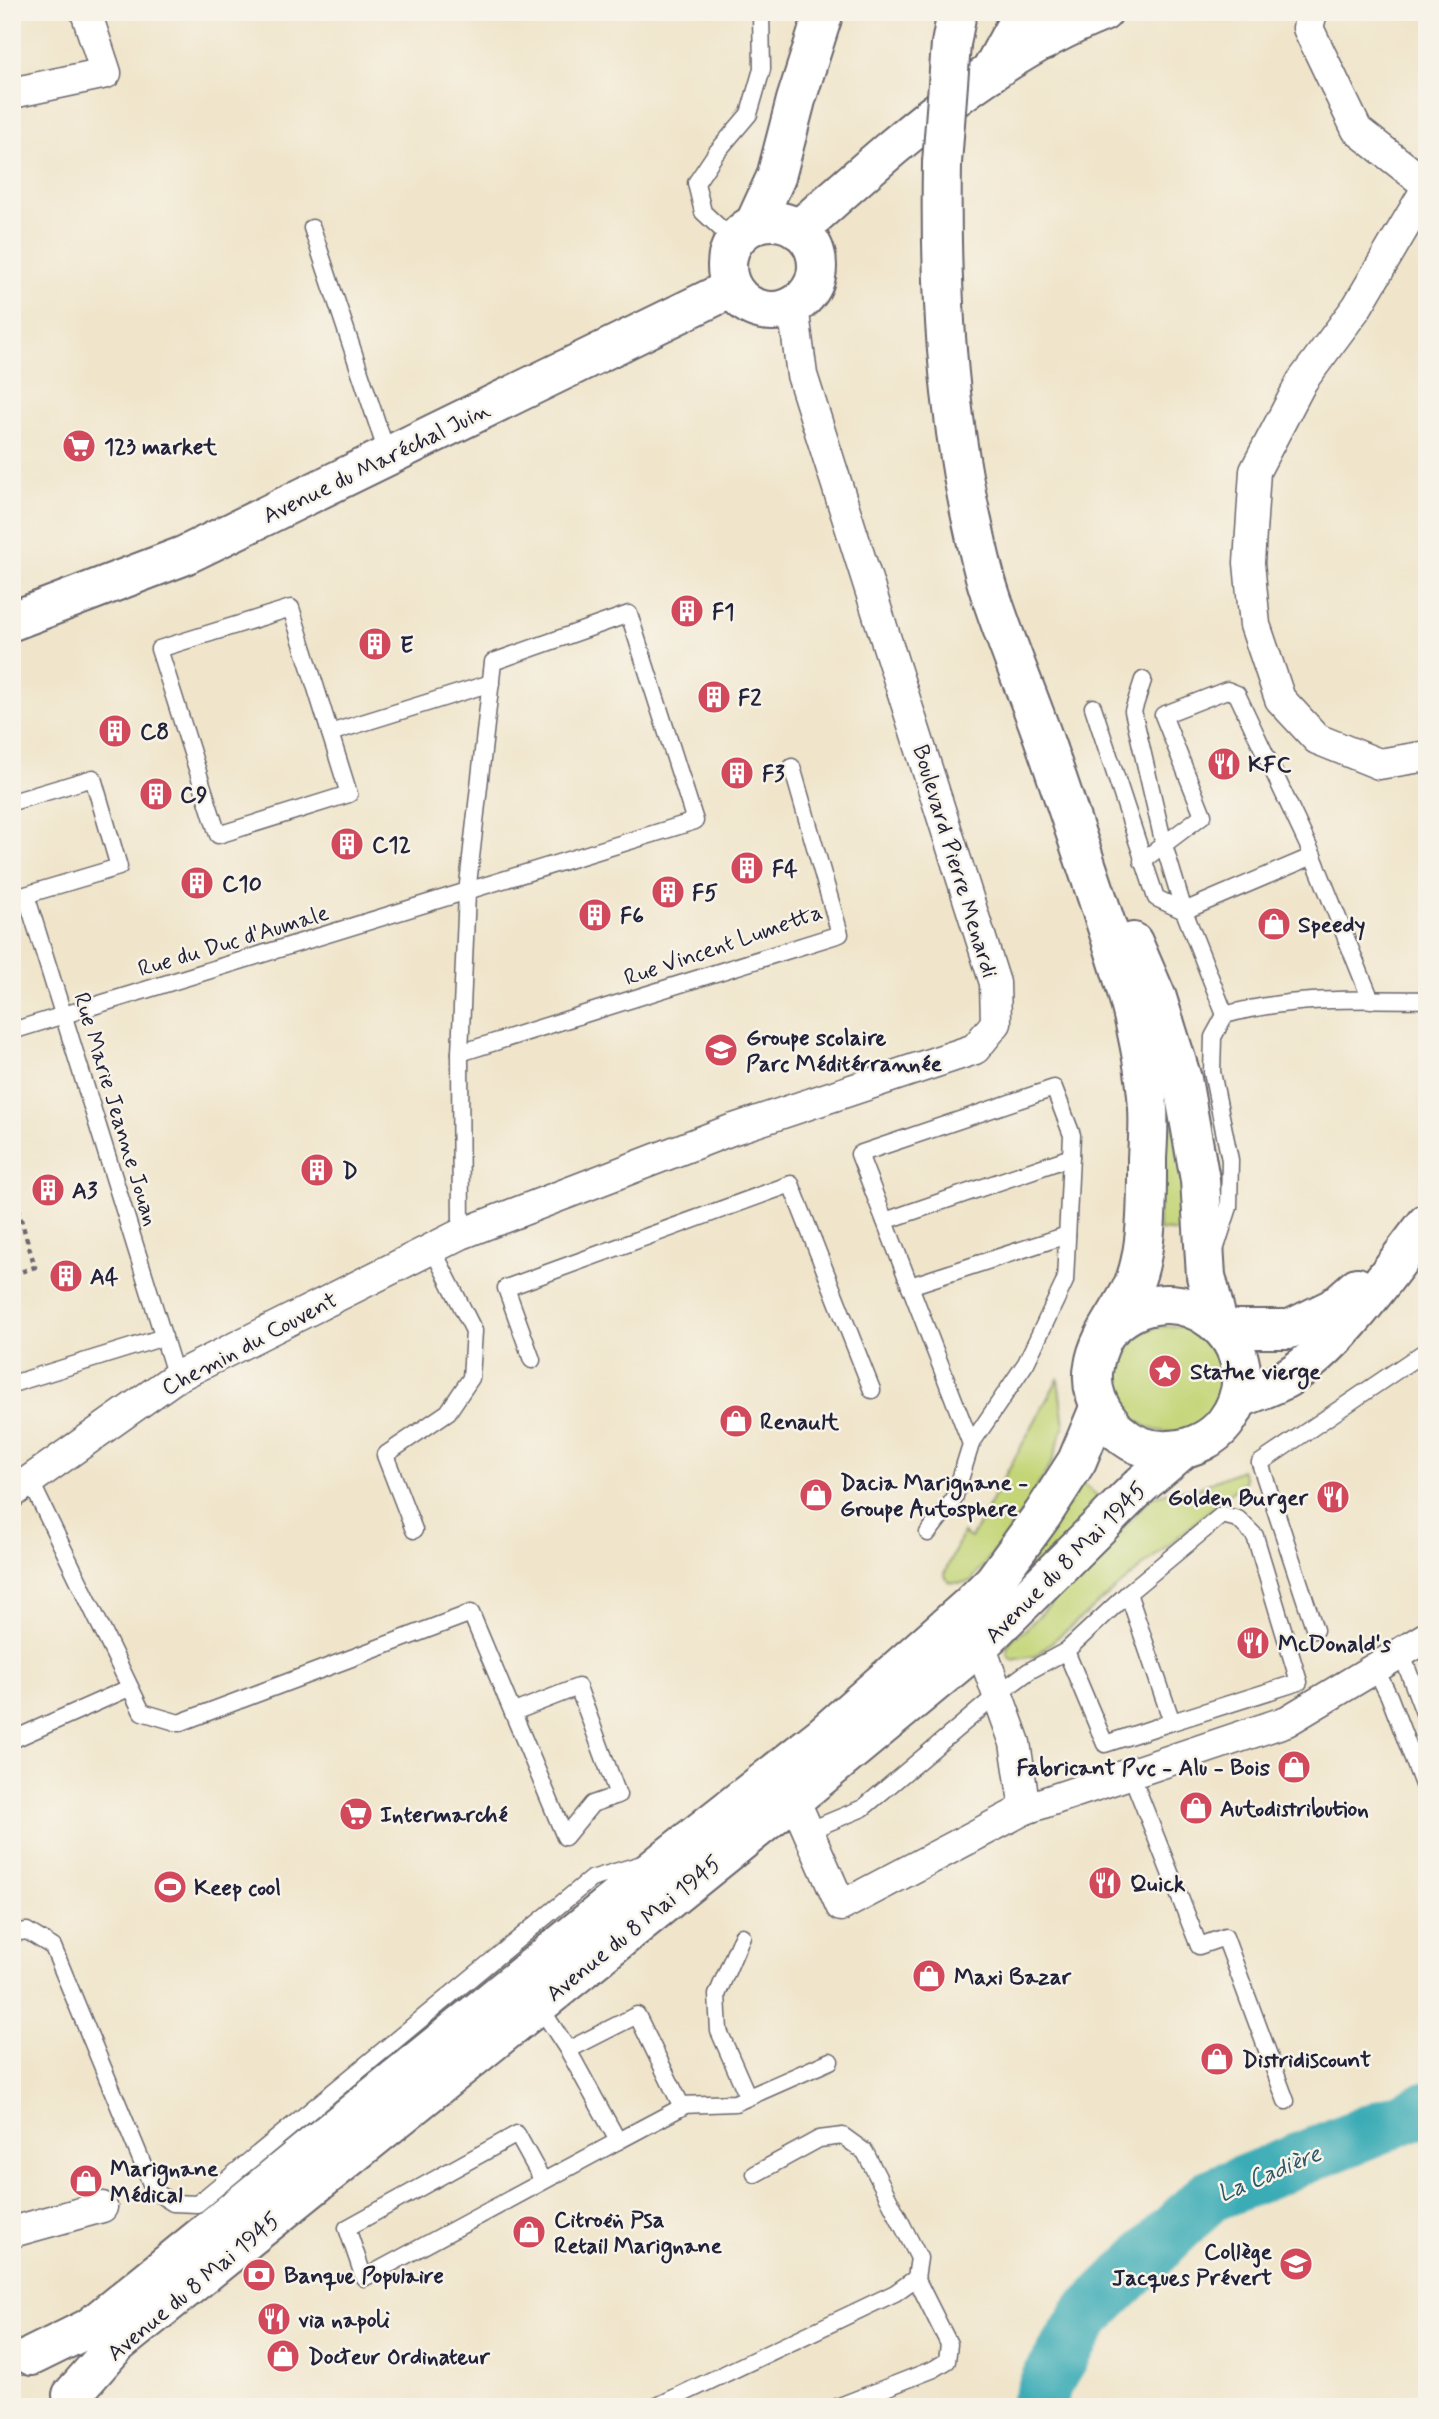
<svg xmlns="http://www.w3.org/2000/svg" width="1439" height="2419" viewBox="0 0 1439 2419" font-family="Mynerve,sans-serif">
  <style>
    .green { fill: #c3d577; stroke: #727c59; stroke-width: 2 }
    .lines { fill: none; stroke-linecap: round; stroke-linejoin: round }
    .river { stroke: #3bacb6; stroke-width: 54 }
    .lane-casing { stroke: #6a666d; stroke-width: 19 }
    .street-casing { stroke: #6a666d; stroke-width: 33 }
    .secondary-casing { stroke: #6a666d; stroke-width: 42 }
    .primary-casing { stroke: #6a666d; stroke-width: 42 }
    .path { stroke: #6a666d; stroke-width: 4.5; stroke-dasharray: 5 5; stroke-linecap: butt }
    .lane { stroke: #fff; stroke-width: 16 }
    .street { stroke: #fff; stroke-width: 30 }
    .secondary { stroke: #fff; stroke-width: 38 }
    .primary { stroke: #fff; stroke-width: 38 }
    .primary-bridge-casing { stroke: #6a666d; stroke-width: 42; stroke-linecap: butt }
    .primary-bridge { stroke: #fff; stroke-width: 38 }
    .labels { text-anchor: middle; stroke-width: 5; stroke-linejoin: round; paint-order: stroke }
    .poi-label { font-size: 23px; font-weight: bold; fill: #22223b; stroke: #f7f3e8; text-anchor: start }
    .street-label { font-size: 23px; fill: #22223b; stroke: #f7f3e8 }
    .water-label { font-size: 24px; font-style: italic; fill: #2c596c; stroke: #f7f3e8 }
  </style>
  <rect width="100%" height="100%" fill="#f7f3e8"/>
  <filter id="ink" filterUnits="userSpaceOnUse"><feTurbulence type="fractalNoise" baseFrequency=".0143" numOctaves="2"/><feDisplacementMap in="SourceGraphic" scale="14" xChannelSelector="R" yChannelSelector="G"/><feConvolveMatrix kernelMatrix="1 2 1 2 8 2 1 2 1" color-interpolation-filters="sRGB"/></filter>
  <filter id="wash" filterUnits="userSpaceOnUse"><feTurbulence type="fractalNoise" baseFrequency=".00686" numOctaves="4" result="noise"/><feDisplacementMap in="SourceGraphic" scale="28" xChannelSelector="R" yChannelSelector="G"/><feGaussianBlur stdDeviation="1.57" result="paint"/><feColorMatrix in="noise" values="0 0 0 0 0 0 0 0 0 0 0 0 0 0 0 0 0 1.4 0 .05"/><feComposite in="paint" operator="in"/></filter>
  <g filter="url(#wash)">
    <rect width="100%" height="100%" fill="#f0e5cb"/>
    <g class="green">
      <path d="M 1157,1032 L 1191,1233 L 1159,1230 Z"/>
      <circle cx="1170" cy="1379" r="53"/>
      <path d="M 1058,1379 L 1064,1425 L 1052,1462 L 1012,1529 L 971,1581 L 960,1583 L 949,1582 L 944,1574 L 963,1533 L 971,1538 Z"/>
      <path d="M 1241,1470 L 1245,1478 L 1244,1482 L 1035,1656 L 1012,1660 L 1007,1655 C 1006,1641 1014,1638 1025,1630 L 1110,1543 L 1146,1502 L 1155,1496 L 1169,1492 L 1198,1488 Z"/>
      <path d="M 1083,1484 L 1104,1501 L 1014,1599 L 1014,1576 Z"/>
    </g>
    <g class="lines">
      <path class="river" d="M 1037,2407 L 1047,2381 L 1088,2314 L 1209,2196 L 1427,2108"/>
    </g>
  </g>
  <g filter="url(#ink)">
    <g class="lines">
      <defs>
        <g id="lane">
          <path d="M 312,228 L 388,456"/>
          <path d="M 734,241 L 703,212 L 696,183 L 716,153 L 749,114 L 762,69 L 761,12"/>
          <path d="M 291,608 L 349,794 L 218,835 L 159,649 Z"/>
          <path d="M 1093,707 L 1156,898 L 1184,911 L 1164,845 L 1133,711 L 1143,680"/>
          <path d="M 330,733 L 491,683"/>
          <path d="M 12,802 L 93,778 L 119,867 L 12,899"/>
          <path d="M 1142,861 L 1203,815 L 1163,715 L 1227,690 L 1237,694 L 1313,856"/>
          <path d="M 26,895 L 176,1377"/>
          <path d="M 1225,1015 L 1184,911 L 1313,856 L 1371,1000"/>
          <path d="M 12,1031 L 695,821 L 629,614 L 493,662 L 467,893 L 460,1053 L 461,1234"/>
          <path d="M 460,1053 L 840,934 L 792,767"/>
          <path d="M 885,1221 L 1071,1157"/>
          <path d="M 1216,1247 L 1229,1207 L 1230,1160 L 1212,1072 L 1213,1037 L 1225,1015 C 1289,997 1360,999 1427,1000"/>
          <path d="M 910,1286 L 1067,1235"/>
          <path d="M 532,1360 L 506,1288 L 791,1184 L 872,1390"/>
          <path d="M 12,1384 L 164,1337"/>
          <path d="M 30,1480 L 142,1712 L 179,1723 L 471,1613 L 565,1837 L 592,1804 L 618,1795 L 578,1687 L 514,1712"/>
          <path d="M 414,1530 L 385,1455 L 448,1412 L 471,1378 L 474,1331 L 432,1248"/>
          <path d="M 928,1533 L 954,1499 L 971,1444 L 859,1154 L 1054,1088 L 1072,1135 L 1065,1281 L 1026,1363 L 971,1444"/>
          <path d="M 1315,1630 L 1260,1463 L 1427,1350"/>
          <path d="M 1066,1651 L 1105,1744 L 1172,1722"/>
          <path d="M 1401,1652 L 1424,1713 L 1427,1711"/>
          <path d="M 1375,1668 L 1389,1696 L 1427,1795"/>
          <path d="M 12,1740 L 129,1688"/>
          <path d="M 1131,1774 L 1199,1946 L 1225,1937 L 1286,2101"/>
          <path d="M 808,1831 L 863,1808 L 998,1694 L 1029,1671 L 1066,1651 L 1128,1593 L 1222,1515 L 1238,1519 L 1255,1536 L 1299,1682 L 1172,1722 L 1128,1593"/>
          <path d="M 12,1933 L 27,1931 L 53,1947 L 154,2191 L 173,2203 L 197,2204 L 591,1879 L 642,1864"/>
          <path d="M 742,1936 L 717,1995 L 719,2031 L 748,2097"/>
          <path d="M 538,2004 L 568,2050 L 618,2141 L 364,2278 L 347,2228 L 517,2134 L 543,2181"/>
          <path d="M 568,2050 L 637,2015 L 682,2107 L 618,2141"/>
          <path d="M 681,2105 L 735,2103 L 830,2061"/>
          <path d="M 655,2407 L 895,2293 L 916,2278 L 919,2258 L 865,2152 L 843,2136 L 819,2139 L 755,2174"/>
          <path d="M 837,2407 L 934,2369 L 947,2361 L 949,2344 L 916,2278"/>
        </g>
        <g id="street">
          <path d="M 1312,12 L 1308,28 L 1357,130 L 1427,185"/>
          <path d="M 12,93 L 106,73 L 86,12"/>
          <path d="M 1427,188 L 1357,307 L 1302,381 L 1255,471 L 1249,563 L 1255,625 L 1280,699 L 1317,739 L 1379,764 L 1427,756"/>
          <path d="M 12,1493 L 176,1377 L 461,1234 L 731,1130 L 975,1049 L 996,1023 L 995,983 L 802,375 L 793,306"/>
          <path d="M 980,1645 L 1015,1743 L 1025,1809"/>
          <path d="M 794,1799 L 841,1906 L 1025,1809 L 1287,1721 L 1427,1637"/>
          <path d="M 12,2232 L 102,2207"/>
        </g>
        <g id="secondary">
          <path d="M 990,73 L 1023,12"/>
          <circle cx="772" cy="266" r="45"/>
          <path d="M 798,230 C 891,149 986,58 1103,12"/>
          <path d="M 12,621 L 183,556 L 732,288"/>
          <path d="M 1224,1329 L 1290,1329 L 1333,1308 L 1357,1287"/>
          <path d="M 1238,1399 C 1254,1392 1272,1387 1287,1378 C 1341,1344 1388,1273 1427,1223"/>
        </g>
        <g id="primary">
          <path d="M 1045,40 L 1059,12"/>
          <path d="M 951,44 L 957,12"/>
          <path d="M 942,163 C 940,286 946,409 974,530 C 978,549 982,568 988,587 C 1003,635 1023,682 1040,729 C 1059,782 1076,835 1094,888 C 1118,959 1143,1032 1148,1108 C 1149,1124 1148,1142 1147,1158 C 1147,1195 1148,1249 1134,1283 C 1123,1310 1098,1336 1094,1366 C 1090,1386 1097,1405 1109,1420 C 1113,1425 1115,1430 1120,1433 C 1148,1460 1201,1454 1225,1423 C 1283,1346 1174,1257 1106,1333"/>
          <path d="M 754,225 L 776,177 L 796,100 L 824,12"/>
          <path d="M 1133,942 L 1157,998 L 1182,1079 L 1200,1180 L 1206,1276 L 1218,1323"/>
          <path d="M 32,2356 L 89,2328 L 668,1857 L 823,1735 L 969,1606 L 994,1581 L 1043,1514 L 1077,1461 L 1099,1408"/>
          <path d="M 72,2395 L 115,2346 L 794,1799 L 980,1645 L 1141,1485 L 1183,1449"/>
        </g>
      </defs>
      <use href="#lane" class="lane-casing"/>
      <use href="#street" class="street-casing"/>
      <use href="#secondary" class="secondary-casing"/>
      <use href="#primary" class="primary-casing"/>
      <path class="path" d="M 12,1189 L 35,1267 L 12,1275"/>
      <use href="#lane" class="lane"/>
      <use href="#street" class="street"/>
      <use href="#secondary" class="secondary"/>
      <use href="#primary" class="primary"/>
      <defs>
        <path id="primary-bridge" d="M 942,163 L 951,44"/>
      </defs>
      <use href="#primary-bridge" class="primary-bridge-casing"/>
      <use href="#primary-bridge" class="primary-bridge"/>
    </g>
  </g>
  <defs>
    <symbol id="supermarket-disc" viewBox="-11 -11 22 22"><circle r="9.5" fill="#d1495b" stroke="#f7f3e8"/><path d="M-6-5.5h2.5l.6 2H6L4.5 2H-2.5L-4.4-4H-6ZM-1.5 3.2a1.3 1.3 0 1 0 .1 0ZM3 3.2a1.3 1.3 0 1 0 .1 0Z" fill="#fff"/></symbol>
    <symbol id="building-disc" viewBox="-11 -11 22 22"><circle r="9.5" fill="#d1495b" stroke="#f7f3e8"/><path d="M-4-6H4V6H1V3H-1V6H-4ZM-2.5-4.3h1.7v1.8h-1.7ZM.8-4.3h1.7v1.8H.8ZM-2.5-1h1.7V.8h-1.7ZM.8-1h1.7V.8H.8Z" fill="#fff"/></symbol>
    <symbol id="restaurant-disc" viewBox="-11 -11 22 22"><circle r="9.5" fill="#d1495b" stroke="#f7f3e8"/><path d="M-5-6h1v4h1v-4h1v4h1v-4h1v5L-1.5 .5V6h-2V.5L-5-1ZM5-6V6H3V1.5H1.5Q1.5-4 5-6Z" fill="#fff"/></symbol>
    <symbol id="shop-disc" viewBox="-11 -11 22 22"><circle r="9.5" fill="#d1495b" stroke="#f7f3e8"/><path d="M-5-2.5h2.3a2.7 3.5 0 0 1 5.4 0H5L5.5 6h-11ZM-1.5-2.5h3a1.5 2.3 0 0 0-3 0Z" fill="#fff"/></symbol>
    <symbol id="school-disc" viewBox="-11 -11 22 22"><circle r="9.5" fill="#d1495b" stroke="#f7f3e8"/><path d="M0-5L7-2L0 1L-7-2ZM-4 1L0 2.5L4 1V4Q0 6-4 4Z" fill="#fff"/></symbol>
    <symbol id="sight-disc" viewBox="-11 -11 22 22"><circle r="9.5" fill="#d1495b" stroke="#f7f3e8"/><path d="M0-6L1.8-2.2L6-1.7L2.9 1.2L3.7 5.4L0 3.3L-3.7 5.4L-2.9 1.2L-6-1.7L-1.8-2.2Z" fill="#fff"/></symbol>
    <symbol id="stadium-disc" viewBox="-11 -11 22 22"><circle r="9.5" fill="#d1495b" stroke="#f7f3e8"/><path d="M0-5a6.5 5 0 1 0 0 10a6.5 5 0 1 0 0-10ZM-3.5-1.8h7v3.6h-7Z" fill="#fff"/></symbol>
    <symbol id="bank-disc" viewBox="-11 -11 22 22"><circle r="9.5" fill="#d1495b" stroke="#f7f3e8"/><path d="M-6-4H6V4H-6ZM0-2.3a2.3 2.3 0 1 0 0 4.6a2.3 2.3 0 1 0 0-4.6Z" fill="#fff"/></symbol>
  </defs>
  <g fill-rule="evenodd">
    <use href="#supermarket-disc" x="60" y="427" width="38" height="38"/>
    <use href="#building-disc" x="668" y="592" width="38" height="38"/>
    <use href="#building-disc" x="356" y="625" width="38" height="38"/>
    <use href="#building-disc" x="695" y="678" width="38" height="38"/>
    <use href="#building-disc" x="96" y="712" width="38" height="38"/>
    <use href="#restaurant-disc" x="1205" y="745" width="38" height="38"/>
    <use href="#building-disc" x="718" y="754" width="38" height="38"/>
    <use href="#building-disc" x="137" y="775" width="38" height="38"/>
    <use href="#building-disc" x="328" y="825" width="38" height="38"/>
    <use href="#building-disc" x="728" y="849" width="38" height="38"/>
    <use href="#building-disc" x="178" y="864" width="38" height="38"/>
    <use href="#building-disc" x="649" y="873" width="38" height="38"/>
    <use href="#building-disc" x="576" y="896" width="38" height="38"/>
    <use href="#shop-disc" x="1255" y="905" width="38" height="38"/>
    <use href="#school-disc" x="702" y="1031" width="38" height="38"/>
    <use href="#building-disc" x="298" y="1151" width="38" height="38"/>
    <use href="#building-disc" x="29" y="1171" width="38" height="38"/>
    <use href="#building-disc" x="47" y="1257" width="38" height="38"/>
    <use href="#sight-disc" x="1146" y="1352" width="38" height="38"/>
    <use href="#shop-disc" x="717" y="1402" width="38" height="38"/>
    <use href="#shop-disc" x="797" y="1476" width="38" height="38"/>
    <use href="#restaurant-disc" x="1314" y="1478" width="38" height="38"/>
    <use href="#restaurant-disc" x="1234" y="1624" width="38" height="38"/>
    <use href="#shop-disc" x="1275" y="1748" width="38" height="38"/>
    <use href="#shop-disc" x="1177" y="1789" width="38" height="38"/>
    <use href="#supermarket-disc" x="337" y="1795" width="38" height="38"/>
    <use href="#restaurant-disc" x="1086" y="1864" width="38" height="38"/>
    <use href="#stadium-disc" x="151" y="1868" width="38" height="38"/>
    <use href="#shop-disc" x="910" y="1957" width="38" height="38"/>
    <use href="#shop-disc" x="1198" y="2040" width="38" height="38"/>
    <use href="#shop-disc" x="67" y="2162" width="38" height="38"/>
    <use href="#shop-disc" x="510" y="2213" width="38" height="38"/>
    <use href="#school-disc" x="1277" y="2245" width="38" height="38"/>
    <use href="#bank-disc" x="240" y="2256" width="38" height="38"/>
    <use href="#restaurant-disc" x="255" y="2300" width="38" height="38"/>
    <use href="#shop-disc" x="264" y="2337" width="38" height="38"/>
  </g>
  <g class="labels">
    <g class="poi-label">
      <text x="104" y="454">123 market</text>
      <text x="712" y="619">F1</text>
      <text x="400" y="652">E</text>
      <text x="738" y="705">F2</text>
      <text x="140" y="739">C8</text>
      <text x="1248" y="772">KFC</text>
      <text x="762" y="781">F3</text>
      <text x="180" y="802">C9</text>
      <text x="372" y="852">C12</text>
      <text x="772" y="876">F4</text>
      <text x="222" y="891">C10</text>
      <text x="692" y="900">F5</text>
      <text x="620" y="923">F6</text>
      <text x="1298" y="932">Speedy</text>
      <text x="746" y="1045">Groupe scolaire<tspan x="746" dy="26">Parc Méditérrannée</tspan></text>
      <text x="342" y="1178">D</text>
      <text x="72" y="1198">A3</text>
      <text x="90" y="1284">A4</text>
      <text x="1190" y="1379">Statue vierge</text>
      <text x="760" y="1429">Renault</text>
      <text x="840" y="1490">Dacia Marignane -<tspan x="840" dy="26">Groupe Autosphere</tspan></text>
      <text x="1308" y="1505" text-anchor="end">Golden Burger</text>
      <text x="1278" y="1651">McDonald's</text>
      <text x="1270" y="1775" text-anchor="end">Fabricant Pvc - Alu - Bois</text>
      <text x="1220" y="1816">Autodistribution</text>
      <text x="380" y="1822">Intermarché</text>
      <text x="1130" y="1891">Quick</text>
      <text x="194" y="1895">Keep cool</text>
      <text x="954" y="1984">Maxi Bazar</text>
      <text x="1242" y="2067">Distridiscount</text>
      <text x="110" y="2176">Marignane<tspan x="110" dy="26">Médical</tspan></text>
      <text x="554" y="2227">Citroën Psa<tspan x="554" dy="26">Retail Marignane</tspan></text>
      <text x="1272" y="2259" text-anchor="end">Collège<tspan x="1272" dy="26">Jacques Prévert</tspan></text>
      <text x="284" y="2283">Banque Populaire</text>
      <text x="298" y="2327">via napoli</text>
      <text x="308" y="2364">Docteur Ordinateur</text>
    </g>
    <g class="street-label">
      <text transform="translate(376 462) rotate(-26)" y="8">Avenue du Maréchal Juin</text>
      <text transform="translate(956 861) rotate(73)" y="8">Boulevard Pierre Menardi</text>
      <text transform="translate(233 940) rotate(-17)" y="8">Rue du Duc d'Aumale</text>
      <text transform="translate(723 944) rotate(-19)" y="8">Rue Vincent Lumetta</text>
      <text transform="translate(117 1109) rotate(73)" y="8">Rue Marie Jeanne Jouan</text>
      <text transform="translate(249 1343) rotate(-28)" y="8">Chemin du Couvent</text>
      <text transform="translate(1065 1562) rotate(-45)" y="8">Avenue du 8 Mai 1945</text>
      <text transform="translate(633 1928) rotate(-39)" y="8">Avenue du 8 Mai 1945</text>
      <text transform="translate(193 2286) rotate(-40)" y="8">Avenue du 8 Mai 1945</text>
    </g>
    <g class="water-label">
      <text transform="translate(1269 2173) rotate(-23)" y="8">La Cadière</text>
    </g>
  </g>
  <rect width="1439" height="2419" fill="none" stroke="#f7f3e8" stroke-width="42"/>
</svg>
